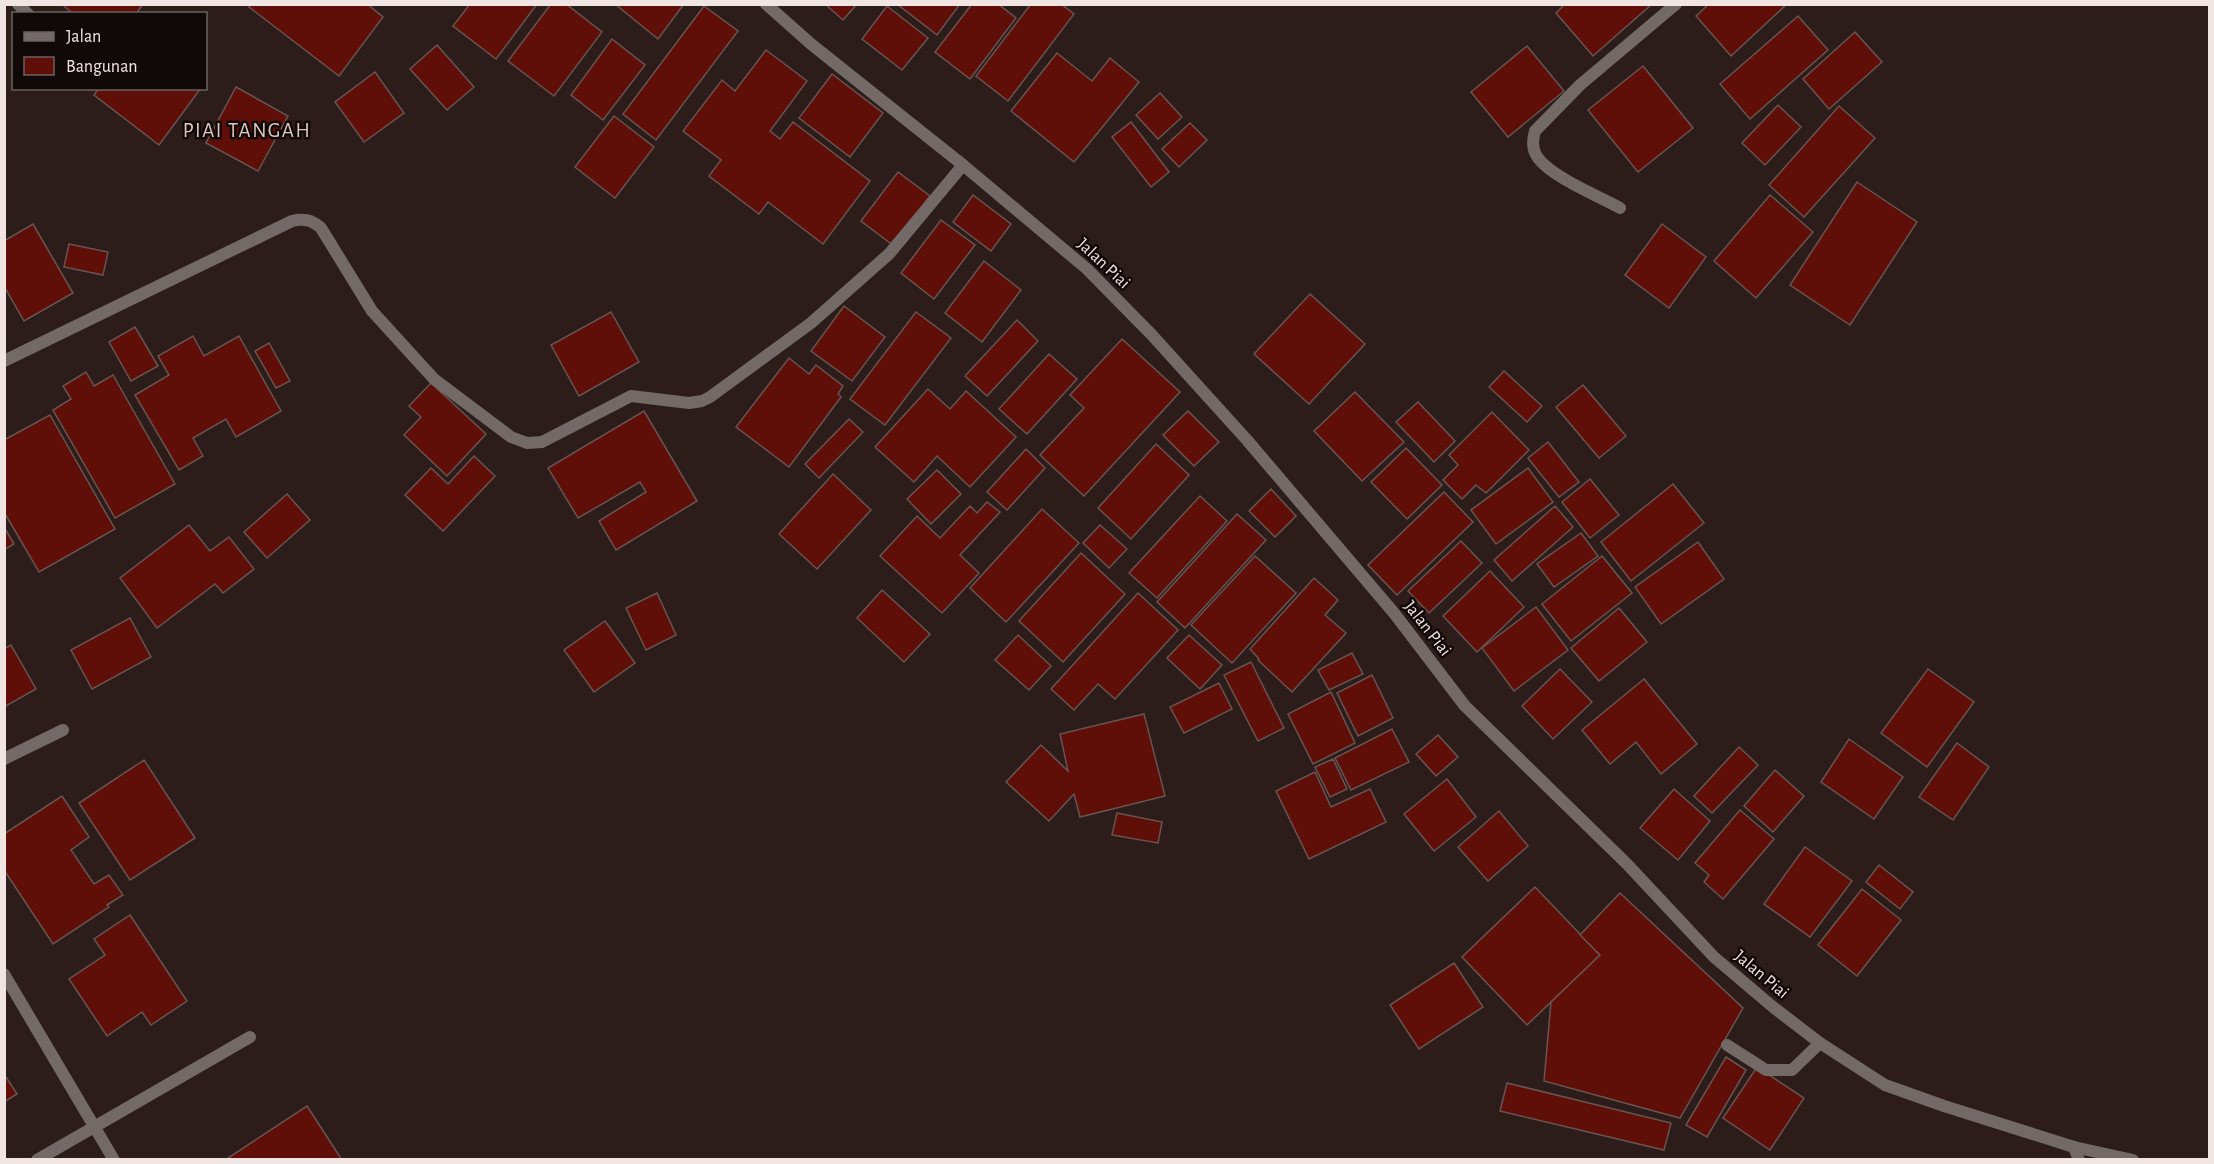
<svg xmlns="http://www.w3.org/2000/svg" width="2214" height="1164" viewBox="0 0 2214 1164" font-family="'Alegreya Sans',sans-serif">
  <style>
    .building { fill: #5f0f08; stroke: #685451; stroke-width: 1.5 }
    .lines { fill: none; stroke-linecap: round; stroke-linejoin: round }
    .service { stroke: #736a68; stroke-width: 12 }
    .minor { stroke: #736a68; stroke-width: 12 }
    .tertiary { stroke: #736a68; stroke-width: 12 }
    .labels { text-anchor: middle; stroke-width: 5; stroke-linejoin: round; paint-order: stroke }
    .street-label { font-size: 18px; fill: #f1e5e3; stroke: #110908 }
    .quarter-label { font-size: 21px; letter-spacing: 1.5px; fill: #dfc8c4; stroke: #110908 }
  </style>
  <rect width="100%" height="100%" fill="#2d1d1a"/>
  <g class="building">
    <path d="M 62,4 L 143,4 L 136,14 L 73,14 Z"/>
    <path d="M 251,4 L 367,4 L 383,17 L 339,76 L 249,7 Z"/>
    <path d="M 470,4 L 537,4 L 496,59 L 453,26 Z"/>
    <path d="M 551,4 L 566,4 L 602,32 L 554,96 L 508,61 Z"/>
    <path d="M 615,4 L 684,4 L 658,39 Z"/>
    <path d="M 825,4 L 857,4 L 843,20 Z"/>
    <path d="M 897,4 L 960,4 L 937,35 Z"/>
    <path d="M 972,4 L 998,4 L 1016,18 L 970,79 L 935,52 Z"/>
    <path d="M 1031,4 L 1061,4 L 1074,14 L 1008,101 L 976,76 Z"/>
    <path d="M 1565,4 L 1652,4 L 1593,56 L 1556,13 Z"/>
    <path d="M 1709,4 L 1787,4 L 1731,56 L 1696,16 Z"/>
    <path d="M 704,6 L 738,31 L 656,140 L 623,114 Z"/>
    <path d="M 887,6 L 928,38 L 902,70 L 862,39 Z"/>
    <path d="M 1798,16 L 1828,50 L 1750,119 L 1720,84 Z"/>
    <path d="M 1855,32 L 1882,62 L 1829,109 L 1803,79 Z"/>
    <path d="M 612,39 L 645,65 L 603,120 L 571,95 Z"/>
    <path d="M 437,45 L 474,87 L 447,110 L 410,69 Z"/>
    <path d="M 1527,46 L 1564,91 L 1508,137 L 1471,92 Z"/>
    <path d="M 766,50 L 807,81 L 770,131 L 780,139 L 793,122 L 870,181 L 823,244 L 768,202 L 759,214 L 709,176 L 721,160 L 683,131 L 722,80 L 735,91 Z"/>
    <path d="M 1057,53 L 1092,81 L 1110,58 L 1139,82 L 1074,162 L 1011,111 Z"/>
    <path d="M 1643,66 L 1693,128 L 1638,172 L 1588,110 Z"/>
    <path d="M 375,72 L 404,113 L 364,142 L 335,102 Z"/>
    <path d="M 832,74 L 883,113 L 850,157 L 799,118 Z"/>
    <path d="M 236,87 L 288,116 L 258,171 L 206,143 Z"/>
    <path d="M 99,88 L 201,88 L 159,145 L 94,95 Z"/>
    <path d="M 1160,93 L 1182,117 L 1158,139 L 1136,115 Z"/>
    <path d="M 1778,105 L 1801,127 L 1765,165 L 1742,143 Z"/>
    <path d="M 1839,106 L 1875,138 L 1804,217 L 1769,185 Z"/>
    <path d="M 614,116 L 654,147 L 615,198 L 575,167 Z"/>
    <path d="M 1131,122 L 1169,172 L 1151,187 L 1112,137 Z"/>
    <path d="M 1190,123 L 1207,140 L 1179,167 L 1162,149 Z"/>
    <path d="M 898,172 L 930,196 L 894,246 L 861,221 Z"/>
    <path d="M 1857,182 L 1917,222 L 1850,325 L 1790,285 Z"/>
    <path d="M 973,195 L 1011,224 L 991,251 L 953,222 Z"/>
    <path d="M 1770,195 L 1813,232 L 1756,298 L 1714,261 Z"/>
    <path d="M 941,220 L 975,245 L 934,299 L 901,273 Z"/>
    <path d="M 33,224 L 73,293 L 24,321 L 4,286 L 4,241 Z"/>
    <path d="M 1662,224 L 1706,257 L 1669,308 L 1625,275 Z"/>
    <path d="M 69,244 L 108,252 L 103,275 L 64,267 Z"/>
    <path d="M 984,261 L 1021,290 L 982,342 L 945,313 Z"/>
    <path d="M 1310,294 L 1365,344 L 1309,404 L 1254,354 Z"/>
    <path d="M 844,306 L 885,337 L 852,381 L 811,351 Z"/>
    <path d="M 611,312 L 639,362 L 579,396 L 551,345 Z"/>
    <path d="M 916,312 L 951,338 L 885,425 L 850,399 Z"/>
    <path d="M 1017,320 L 1038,341 L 987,396 L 965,376 Z"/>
    <path d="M 135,327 L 158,366 L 131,381 L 109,342 Z"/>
    <path d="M 193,336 L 204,356 L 239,336 L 281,411 L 236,437 L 226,419 L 193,438 L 203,456 L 179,470 L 135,395 L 169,375 L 158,356 Z"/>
    <path d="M 1122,339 L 1180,392 L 1084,496 L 1040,455 L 1084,408 L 1070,395 Z"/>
    <path d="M 269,343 L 290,381 L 276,388 L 255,351 Z"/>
    <path d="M 1049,354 L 1077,379 L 1027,434 L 999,409 Z"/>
    <path d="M 789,358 L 809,374 L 816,365 L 843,386 L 838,394 L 841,397 L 789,467 L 736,427 Z"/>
    <path d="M 1504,371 L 1542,406 L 1527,422 L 1489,387 Z"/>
    <path d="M 86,372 L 94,386 L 113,375 L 175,484 L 115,518 L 53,410 L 71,399 L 63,386 Z"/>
    <path d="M 431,383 L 486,434 L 447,476 L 404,435 L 421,417 L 409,406 Z"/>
    <path d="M 1583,385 L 1626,436 L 1599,458 L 1556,407 Z"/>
    <path d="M 928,389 L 950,409 L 966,391 L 1016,437 L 970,487 L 937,456 L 914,482 L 875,447 Z"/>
    <path d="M 1355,392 L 1404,442 L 1362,481 L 1314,431 Z"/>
    <path d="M 1418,402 L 1455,441 L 1434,462 L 1396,422 Z"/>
    <path d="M 644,411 L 697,501 L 616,550 L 599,521 L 646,492 L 640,482 L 578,518 L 548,468 Z"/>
    <path d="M 1188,411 L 1219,442 L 1194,466 L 1163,435 Z"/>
    <path d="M 1492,412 L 1529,450 L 1486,493 L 1476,485 L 1462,499 L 1443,480 L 1458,465 L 1449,455 Z"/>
    <path d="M 50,415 L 115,529 L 39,572 L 4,512 L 4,440 Z"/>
    <path d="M 849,419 L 863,432 L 819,478 L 805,464 Z"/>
    <path d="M 1548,442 L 1579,482 L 1559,497 L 1528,458 Z"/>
    <path d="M 1156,444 L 1189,475 L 1131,539 L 1098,508 Z"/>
    <path d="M 1406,448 L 1442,485 L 1407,519 L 1371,482 Z"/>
    <path d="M 1026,449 L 1045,468 L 1007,510 L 987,492 Z"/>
    <path d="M 474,456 L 495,476 L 443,531 L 405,495 L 431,468 L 448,484 Z"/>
    <path d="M 1528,468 L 1553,502 L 1496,544 L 1471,510 Z"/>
    <path d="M 937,470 L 961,494 L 931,524 L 907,499 Z"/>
    <path d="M 833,474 L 871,510 L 817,569 L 779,534 Z"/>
    <path d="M 1590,479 L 1619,515 L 1590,538 L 1562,502 Z"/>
    <path d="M 1673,484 L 1704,523 L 1631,581 L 1601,542 Z"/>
    <path d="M 1271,489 L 1296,516 L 1275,537 L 1249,511 Z"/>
    <path d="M 1444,492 L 1473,522 L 1397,595 L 1368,565 Z"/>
    <path d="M 287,494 L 310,520 L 267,558 L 244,532 Z"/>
    <path d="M 1200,496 L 1227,521 L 1157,598 L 1129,573 Z"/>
    <path d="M 987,502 L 1000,512 L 960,555 L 979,573 L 942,613 L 880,556 L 917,516 L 940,538 L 970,506 L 977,513 Z"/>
    <path d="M 1555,506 L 1573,527 L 1512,581 L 1494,560 Z"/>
    <path d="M 1042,509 L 1079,543 L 1006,622 L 970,588 Z"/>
    <path d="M 1237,514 L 1266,540 L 1185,628 L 1157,602 Z"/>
    <path d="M 189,525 L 210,551 L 229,537 L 254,569 L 223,593 L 215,584 L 157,628 L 120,578 Z"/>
    <path d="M 1100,525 L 1127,549 L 1109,568 L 1083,543 Z"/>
    <path d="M 4,527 L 14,544 L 4,550 Z"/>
    <path d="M 1581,533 L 1598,556 L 1554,587 L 1537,564 Z"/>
    <path d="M 1461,541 L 1482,563 L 1429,613 L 1408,591 Z"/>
    <path d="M 1698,542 L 1724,579 L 1661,624 L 1635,587 Z"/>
    <path d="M 1081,553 L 1125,594 L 1063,662 L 1019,621 Z"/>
    <path d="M 1255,556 L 1296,593 L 1232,663 L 1191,625 Z"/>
    <path d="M 1602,556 L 1632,593 L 1571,641 L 1542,604 Z"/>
    <path d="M 1490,571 L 1524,607 L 1477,652 L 1443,616 Z"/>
    <path d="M 1314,578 L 1338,600 L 1325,615 L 1346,633 L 1292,692 L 1258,660 L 1259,659 L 1250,649 Z"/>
    <path d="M 882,590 L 930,634 L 904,662 L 857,618 Z"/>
    <path d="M 657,593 L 676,635 L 646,650 L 626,608 Z"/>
    <path d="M 1138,593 L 1178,630 L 1115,699 L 1098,684 L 1074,710 L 1051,689 Z"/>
    <path d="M 1536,607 L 1568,650 L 1514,691 L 1482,648 Z"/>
    <path d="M 1619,608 L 1647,642 L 1599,681 L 1571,648 Z"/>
    <path d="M 130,618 L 151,657 L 92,689 L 71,650 Z"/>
    <path d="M 605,621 L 635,663 L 594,692 L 564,650 Z"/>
    <path d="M 1018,635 L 1051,666 L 1029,690 L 995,660 Z"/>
    <path d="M 1189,635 L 1222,665 L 1200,689 L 1167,658 Z"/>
    <path d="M 11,645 L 36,689 L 4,707 L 4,649 Z"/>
    <path d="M 1352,653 L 1363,674 L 1329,690 L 1318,670 Z"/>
    <path d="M 1251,662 L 1284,728 L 1258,741 L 1224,675 Z"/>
    <path d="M 1560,669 L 1592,702 L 1553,739 L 1522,706 Z"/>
    <path d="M 1928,669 L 1974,702 L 1927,767 L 1881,733 Z"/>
    <path d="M 1372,675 L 1393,718 L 1358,736 L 1337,693 Z"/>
    <path d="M 1644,679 L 1697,744 L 1661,774 L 1636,742 L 1610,764 L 1582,730 Z"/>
    <path d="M 1219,683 L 1232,709 L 1184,733 L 1170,707 Z"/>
    <path d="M 1331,692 L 1355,743 L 1313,764 L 1288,714 Z"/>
    <path d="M 1144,714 L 1165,796 L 1080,817 L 1074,794 L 1049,821 L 1006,782 L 1041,745 L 1068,771 L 1060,734 Z"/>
    <path d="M 1392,729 L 1409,762 L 1351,790 L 1335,758 Z"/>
    <path d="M 1438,735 L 1458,757 L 1436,776 L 1416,754 Z"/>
    <path d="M 1849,739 L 1903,777 L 1874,819 L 1821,782 Z"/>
    <path d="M 1957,743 L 1989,767 L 1953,820 L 1919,797 Z"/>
    <path d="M 1739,747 L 1758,765 L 1712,813 L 1694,796 Z"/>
    <path d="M 1333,759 L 1347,789 L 1330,797 L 1315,767 Z"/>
    <path d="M 144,760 L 195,838 L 130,880 L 79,803 Z"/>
    <path d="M 1775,770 L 1804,796 L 1773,832 L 1744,806 Z"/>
    <path d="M 1315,772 L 1331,807 L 1370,789 L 1386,822 L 1309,859 L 1276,791 Z"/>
    <path d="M 1447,779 L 1476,817 L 1434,851 L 1404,814 Z"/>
    <path d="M 1674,789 L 1710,821 L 1678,860 L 1640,828 Z"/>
    <path d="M 62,796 L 89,837 L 71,850 L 94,884 L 109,875 L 123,895 L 107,905 L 109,907 L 53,944 L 4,870 L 4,834 Z"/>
    <path d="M 1740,810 L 1774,839 L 1723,899 L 1704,882 L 1709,875 L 1695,863 Z"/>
    <path d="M 1499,811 L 1528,846 L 1488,881 L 1458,847 Z"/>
    <path d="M 1117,813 L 1162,822 L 1158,843 L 1112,835 Z"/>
    <path d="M 1805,847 L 1852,881 L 1810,937 L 1764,904 Z"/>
    <path d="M 1879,865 L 1913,892 L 1900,909 L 1866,882 Z"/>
    <path d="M 1535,887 L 1600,955 L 1527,1025 L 1462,957 Z"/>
    <path d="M 1862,889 L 1901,920 L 1857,976 L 1818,945 Z"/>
    <path d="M 1620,893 L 1743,1008 L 1680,1118 L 1544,1081 L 1551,1002 L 1600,955 L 1580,935 Z"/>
    <path d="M 130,915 L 187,1001 L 151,1025 L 142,1012 L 107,1036 L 69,979 L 105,955 L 94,939 Z"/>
    <path d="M 1454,963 L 1483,1007 L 1419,1049 L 1390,1005 Z"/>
    <path d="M 1726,1057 L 1746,1070 L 1707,1137 L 1686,1125 Z"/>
    <path d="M 1757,1067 L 1804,1098 L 1770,1150 L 1723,1118 Z"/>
    <path d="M 4,1074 L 17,1094 L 4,1102 Z"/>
    <path d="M 1507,1083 L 1671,1123 L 1664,1150 L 1500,1111 Z"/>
    <path d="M 307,1106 L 342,1160 L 225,1160 Z"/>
  </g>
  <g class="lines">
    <g class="service">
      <path d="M 1727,1045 L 1766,1070 L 1792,1070 L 1820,1043"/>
      <path d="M 2074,1147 L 2079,1160"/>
    </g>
    <g class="minor">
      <path d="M 18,4 L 28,14"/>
      <path d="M 1620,208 C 1598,196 1552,177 1538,158 C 1532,150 1532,141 1535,131 L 1580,85 L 1676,4"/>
      <path d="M 4,361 L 292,221 C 304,218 312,220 321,228 L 372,311 L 434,379 L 511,437 L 527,443 L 542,442 L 631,396 L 689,403 L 702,401 L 710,397 L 811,323 L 889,254 L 963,165"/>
      <path d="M 4,759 L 63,730"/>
      <path d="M 4,974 L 114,1160"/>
      <path d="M 37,1160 L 250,1037"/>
    </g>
    <path class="tertiary" d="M 766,4 L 811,44 L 963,165 L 1087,269 L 1151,334 L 1247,440 L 1394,613 L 1465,706 L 1627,864 L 1714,957 L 1773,1007 L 1820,1043 L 1885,1085 L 1944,1106 L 2074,1147 L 2133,1160"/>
  </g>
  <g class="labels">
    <g class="street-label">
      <text transform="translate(1104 263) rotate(43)" y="6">Jalan Piai</text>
      <text transform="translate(1428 628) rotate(52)" y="6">Jalan Piai</text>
      <text transform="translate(1762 974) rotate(40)" y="6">Jalan Piai</text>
    </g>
    <g class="quarter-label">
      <text x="247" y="137">PIAI TANGAH</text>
    </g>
  </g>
  <rect width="2214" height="1164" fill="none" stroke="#f1e5e3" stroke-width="12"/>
  <rect x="12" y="12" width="195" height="78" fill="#110908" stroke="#6b6160" stroke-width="1.5"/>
  <rect x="24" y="32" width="30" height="9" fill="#736a68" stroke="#6b6160" stroke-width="1.5"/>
  <text x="66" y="42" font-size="18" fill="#f1e5e3">Jalan</text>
  <rect x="24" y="57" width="30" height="18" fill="#5f0f08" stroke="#6b6160" stroke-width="1.5"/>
  <text x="66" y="72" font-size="18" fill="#f1e5e3">Bangunan</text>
</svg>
